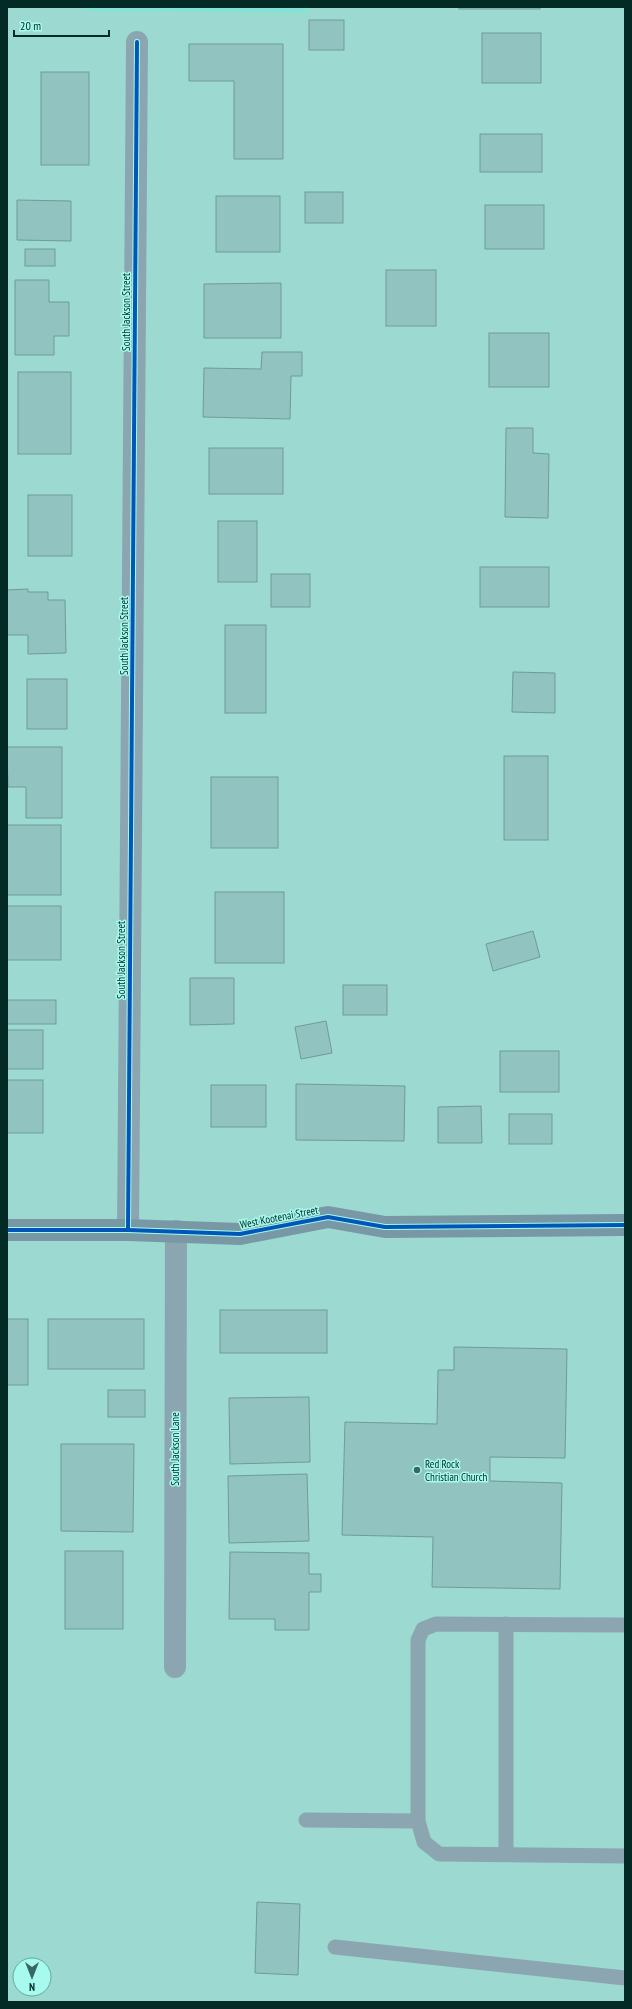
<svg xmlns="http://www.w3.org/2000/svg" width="632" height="2009" viewBox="0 0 632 2009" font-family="'PT Sans Narrow',sans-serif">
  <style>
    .built { fill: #83e3d6 }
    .building { fill: #91c3c1; stroke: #6e9b99 }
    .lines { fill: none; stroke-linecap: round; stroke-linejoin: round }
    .lane { stroke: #8ca6b1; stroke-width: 15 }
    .street { stroke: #8ca6b1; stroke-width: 22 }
    .secondary { stroke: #7898a6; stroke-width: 22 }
    .cycleway-casing { stroke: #a6fbee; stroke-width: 6 }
    .cycleway { stroke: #0057b8; stroke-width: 4 }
    .poi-dot { fill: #396762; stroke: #a6fbee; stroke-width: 1.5 }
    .labels { text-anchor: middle; stroke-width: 3; stroke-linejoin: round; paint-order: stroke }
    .street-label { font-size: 11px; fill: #042a26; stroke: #a6fbee }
    .poi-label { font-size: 11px; fill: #042a26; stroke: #a6fbee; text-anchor: start }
  </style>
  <rect width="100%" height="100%" fill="#9cd9d0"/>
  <path class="built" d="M 84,7 L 309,7 L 309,13 L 84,11 Z"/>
  <g class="building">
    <rect x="459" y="7" width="81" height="2"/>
    <rect x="309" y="20" width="35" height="30"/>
    <rect x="482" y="33" width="59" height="50"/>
    <path d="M 189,44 L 283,44 L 283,159 L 234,159 L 234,81 L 189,81 Z"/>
    <rect x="41" y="72" width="48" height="93"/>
    <rect x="480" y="134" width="62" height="38"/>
    <rect x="305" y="192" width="38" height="31"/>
    <rect x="216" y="196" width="64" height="56"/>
    <path d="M 17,200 L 71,201 L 71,241 L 17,240 Z"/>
    <rect x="485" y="205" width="59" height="44"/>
    <rect x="25" y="249" width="30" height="17"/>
    <rect x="386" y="270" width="50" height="56"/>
    <path d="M 15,280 L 49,280 L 49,302 L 69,302 L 69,336 L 54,336 L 54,355 L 15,355 Z"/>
    <path d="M 281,283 L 281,338 L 204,338 L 204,284 Z"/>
    <rect x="489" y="333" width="60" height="54"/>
    <path d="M 262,352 L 302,352 L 302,376 L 291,376 L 290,419 L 203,417 L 204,368 L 261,369 Z"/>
    <rect x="18" y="372" width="53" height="82"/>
    <path d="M 506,428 L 533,428 L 533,453 L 549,454 L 548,518 L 505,517 Z"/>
    <rect x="209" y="448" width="74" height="46"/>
    <rect x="28" y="495" width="44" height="61"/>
    <rect x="218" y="521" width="39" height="61"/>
    <rect x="480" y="567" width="69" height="40"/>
    <rect x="271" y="574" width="39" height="33"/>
    <path d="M 28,589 L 28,592 L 48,592 L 48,600 L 65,600 L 66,653 L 28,654 L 28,635 L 7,635 L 7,590 Z"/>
    <rect x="225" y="625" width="41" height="88"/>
    <path d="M 513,672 L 555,673 L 555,713 L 512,712 Z"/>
    <rect x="27" y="679" width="40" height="50"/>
    <path d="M 7,747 L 62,747 L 62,818 L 26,818 L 26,787 L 8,787 Z"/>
    <rect x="504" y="756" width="44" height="84"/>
    <rect x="211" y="777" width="67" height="71"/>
    <rect x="7" y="825" width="54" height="70"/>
    <rect x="215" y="892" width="69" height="71"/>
    <rect x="7" y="906" width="54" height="54"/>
    <path d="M 533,931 L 540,957 L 493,971 L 486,944 Z"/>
    <path d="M 190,978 L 234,978 L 234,1024 L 190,1025 Z"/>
    <rect x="343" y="985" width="44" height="30"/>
    <rect x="7" y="1000" width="49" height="24"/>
    <path d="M 326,1021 L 332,1053 L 301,1059 L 295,1027 Z"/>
    <rect x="7" y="1030" width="36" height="39"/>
    <rect x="500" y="1051" width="59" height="41"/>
    <rect x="7" y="1080" width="36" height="53"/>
    <path d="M 296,1084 L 405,1086 L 404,1141 L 296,1140 Z"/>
    <rect x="211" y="1085" width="55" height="42"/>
    <path d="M 481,1106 L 482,1143 L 438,1143 L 438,1107 Z"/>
    <rect x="509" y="1114" width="43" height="30"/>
    <rect x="220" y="1310" width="107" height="43"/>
    <rect x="7" y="1319" width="21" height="66"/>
    <rect x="48" y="1319" width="96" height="50"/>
    <path d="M 454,1347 L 567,1349 L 565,1458 L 490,1457 L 490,1481 L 562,1483 L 560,1589 L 432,1587 L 433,1537 L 342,1535 L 345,1422 L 437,1424 L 438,1370 L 454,1370 Z"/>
    <rect x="108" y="1390" width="37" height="27"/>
    <path d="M 309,1397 L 310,1462 L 230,1464 L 229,1398 Z"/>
    <path d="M 61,1444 L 134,1444 L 133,1532 L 61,1531 Z"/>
    <path d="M 307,1474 L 309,1541 L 229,1543 L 228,1476 Z"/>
    <rect x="65" y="1551" width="58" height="78"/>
    <path d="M 230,1552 L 309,1553 L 309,1574 L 321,1574 L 321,1592 L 309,1592 L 309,1630 L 275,1630 L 275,1619 L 229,1619 Z"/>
    <path d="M 257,1902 L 300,1904 L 298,1975 L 255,1973 Z"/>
  </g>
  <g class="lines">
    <g class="lane">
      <path d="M 506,1624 L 506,1854"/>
      <path d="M 306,1820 L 418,1821 L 424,1842 L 439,1854 L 625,1856"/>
      <path d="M 418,1821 L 418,1640 L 423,1629 L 436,1624 L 625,1625"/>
      <path d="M 335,1947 L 625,1978"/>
    </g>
    <g class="street">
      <path d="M 128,1230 L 137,42"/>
      <path d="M 175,1667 L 176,1231"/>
    </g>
    <path class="secondary" d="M 7,1230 L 128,1230 L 240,1234 L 328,1217 L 385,1227 L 625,1225"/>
    <defs>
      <g id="cycleway">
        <path d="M 7,1230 L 128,1230 L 240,1234 L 328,1217 L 385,1227 L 625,1225"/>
        <path d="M 128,1230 L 137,42"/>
      </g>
    </defs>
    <use href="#cycleway" class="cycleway-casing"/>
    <use href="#cycleway" class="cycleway"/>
  </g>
  <circle class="poi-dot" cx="417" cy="1470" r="4"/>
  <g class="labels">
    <g class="street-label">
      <text transform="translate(126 312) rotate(-90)" y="4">South Jackson Street</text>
      <text transform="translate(124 636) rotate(-90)" y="4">South Jackson Street</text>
      <text transform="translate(121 960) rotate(-90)" y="4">South Jackson Street</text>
      <text transform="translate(279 1217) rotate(-11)" y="4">West Kootenai Street</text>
      <text transform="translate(175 1449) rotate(-90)" y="4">South Jackson Lane</text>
    </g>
    <g class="poi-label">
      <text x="425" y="1468">Red Rock<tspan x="425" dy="13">Christian Church</tspan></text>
    </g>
  </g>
  <rect width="632" height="2009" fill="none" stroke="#042a26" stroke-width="16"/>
  <g transform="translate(32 1977) rotate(180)"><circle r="19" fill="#a6fbee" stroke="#65a79e"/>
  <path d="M0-3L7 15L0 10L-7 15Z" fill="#396762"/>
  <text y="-6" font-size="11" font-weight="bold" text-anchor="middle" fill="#042a26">N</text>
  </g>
  <path d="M14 30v6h95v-6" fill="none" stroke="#042a26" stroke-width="2"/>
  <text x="20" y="30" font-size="12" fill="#042a26" stroke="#a6fbee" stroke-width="3" paint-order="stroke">20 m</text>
</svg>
